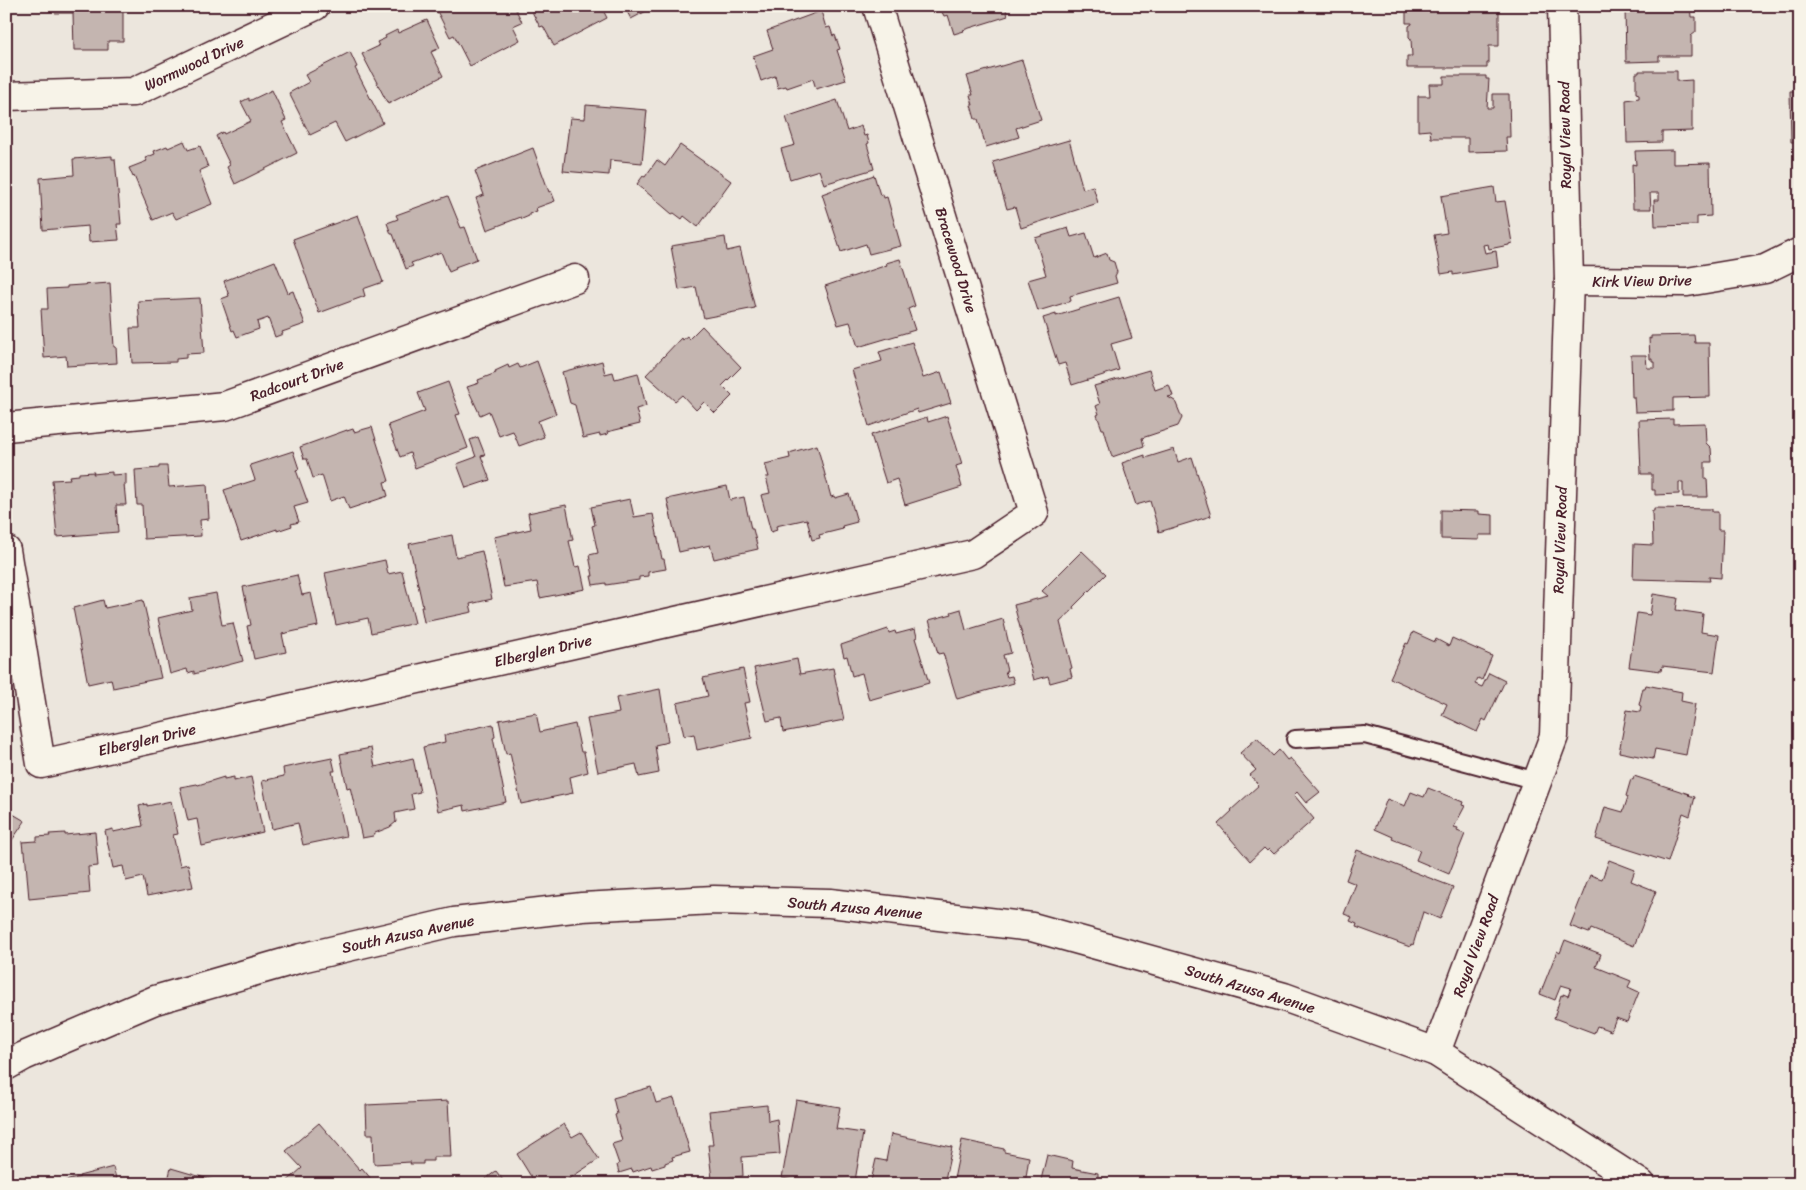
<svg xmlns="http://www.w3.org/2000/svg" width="1806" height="1190" viewBox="0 0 1806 1190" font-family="Sriracha,sans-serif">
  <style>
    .building { fill: #c4b5b0; stroke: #4a1f2b }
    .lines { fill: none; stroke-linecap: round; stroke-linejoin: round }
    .service-casing { stroke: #4a1f2b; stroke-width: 20 }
    .minor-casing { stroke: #4a1f2b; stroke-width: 31 }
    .tertiary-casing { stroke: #4a1f2b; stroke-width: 31 }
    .service { stroke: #f7f3e8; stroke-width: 16 }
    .minor { stroke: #f7f3e8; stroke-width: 28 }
    .tertiary { stroke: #f7f3e8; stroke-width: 28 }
    .labels { text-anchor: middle; stroke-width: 5; stroke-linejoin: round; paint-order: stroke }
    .street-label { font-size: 15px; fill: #4a1f2b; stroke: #f7f3e8 }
  </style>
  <rect width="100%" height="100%" fill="#ece6dd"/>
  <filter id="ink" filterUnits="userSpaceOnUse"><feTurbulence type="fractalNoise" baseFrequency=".02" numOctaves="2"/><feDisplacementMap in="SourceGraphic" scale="10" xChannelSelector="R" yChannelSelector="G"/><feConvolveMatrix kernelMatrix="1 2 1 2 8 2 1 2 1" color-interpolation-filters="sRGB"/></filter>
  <g filter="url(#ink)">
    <g class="building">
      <path d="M 55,6 L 123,6 L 123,41 L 108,41 L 108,50 L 74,50 L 73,13 L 55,13 Z"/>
      <path d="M 471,6 L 472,9 L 477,6 L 514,6 L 522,22 L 513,26 L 520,40 L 470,66 L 454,35 L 450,37 L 435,7 Z"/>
      <path d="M 529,6 L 601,6 L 607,18 L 554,46 L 543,26 L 540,27 Z"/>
      <path d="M 624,6 L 656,6 L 631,19 Z"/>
      <path d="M 939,6 L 1005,6 L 1008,16 L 963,30 L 964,31 L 954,34 L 948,15 L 944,16 Z"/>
      <path d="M 1406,6 L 1499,6 L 1499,46 L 1489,46 L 1489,63 L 1487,63 L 1487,68 L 1407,68 L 1407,56 L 1412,56 L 1411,39 L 1409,37 L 1409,26 L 1412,24 L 1412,23 L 1406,23 Z"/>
      <path d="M 1637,6 L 1690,6 L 1691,17 L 1696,17 L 1696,32 L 1691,36 L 1691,56 L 1659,56 L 1659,61 L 1626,62 L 1625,7 Z"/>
      <path d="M 821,11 L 826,28 L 830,27 L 833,36 L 835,35 L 840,49 L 837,50 L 843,68 L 842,68 L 846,80 L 816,89 L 813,79 L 787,88 L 786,86 L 778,88 L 775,76 L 761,81 L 753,56 L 773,49 L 767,31 Z"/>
      <path d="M 427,20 L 440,48 L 431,52 L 443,76 L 388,104 L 362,54 L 379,46 L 377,42 L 386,38 L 385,36 L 397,30 L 398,33 Z"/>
      <path d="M 350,52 L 357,67 L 355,68 L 383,123 L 345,142 L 335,123 L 310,135 L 289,93 L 309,82 L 305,75 Z"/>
      <path d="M 1022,60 L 1041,120 L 1016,128 L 1019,137 L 986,147 L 978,119 L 975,119 L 971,105 L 973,105 L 970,95 L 973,95 L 967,76 Z"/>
      <path d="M 1639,71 L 1677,71 L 1677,81 L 1692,80 L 1692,131 L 1662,132 L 1662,142 L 1627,143 L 1626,100 L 1639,98 L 1639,94 L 1636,93 L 1636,73 L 1639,73 Z"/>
      <path d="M 1444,76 L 1486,76 L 1486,79 L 1489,79 L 1487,108 L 1493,108 L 1493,94 L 1509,94 L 1510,137 L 1506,137 L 1507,151 L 1468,152 L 1468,138 L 1431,138 L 1430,130 L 1418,131 L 1418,96 L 1430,96 L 1429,84 L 1444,84 Z"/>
      <path d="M 272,90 L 286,120 L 282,122 L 297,153 L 235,184 L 227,167 L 230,165 L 216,136 L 223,132 L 224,134 L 251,121 L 241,102 L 249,98 L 249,101 Z"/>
      <path d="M 1790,91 L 1800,91 L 1800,142 L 1791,142 Z"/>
      <path d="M 837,100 L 847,131 L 861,126 L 864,136 L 867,135 L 869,143 L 867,144 L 874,169 L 824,184 L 819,170 L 790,179 L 781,149 L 795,145 L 786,117 Z"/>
      <path d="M 586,105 L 647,110 L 642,163 L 610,160 L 609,175 L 563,171 L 570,118 L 585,119 Z"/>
      <path d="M 1069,140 L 1083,189 L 1093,186 L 1098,203 L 1021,228 L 1015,207 L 1007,209 L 993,162 Z"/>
      <path d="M 184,141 L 188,150 L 200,146 L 208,167 L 199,171 L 212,204 L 176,219 L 172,212 L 153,220 L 134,176 L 133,177 L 129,168 L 147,161 L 145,158 L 155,154 L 154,151 L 167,146 L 168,148 Z"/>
      <path d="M 680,145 L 731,181 L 698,227 L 684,216 L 682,219 L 674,213 L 672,214 L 637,184 L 643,176 L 645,177 L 657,160 L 665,166 Z"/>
      <path d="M 533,148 L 549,192 L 551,191 L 555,201 L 536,208 L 537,211 L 529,214 L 529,216 L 522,219 L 521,217 L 487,230 L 476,198 L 484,195 L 475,171 Z"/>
      <path d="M 1673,150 L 1673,164 L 1710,163 L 1711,216 L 1697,217 L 1697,225 L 1655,226 L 1654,200 L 1659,200 L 1659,193 L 1650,193 L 1651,209 L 1633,209 L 1632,164 L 1636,165 L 1635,151 Z"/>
      <path d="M 112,156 L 112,159 L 115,159 L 121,224 L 117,224 L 119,240 L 89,242 L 88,226 L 43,230 L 40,178 L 74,175 L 73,159 Z"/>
      <path d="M 874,175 L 880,195 L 883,194 L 884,198 L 887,197 L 901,246 L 869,254 L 866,244 L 841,252 L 822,194 Z"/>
      <path d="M 1494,187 L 1496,202 L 1505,201 L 1512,243 L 1509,244 L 1509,245 L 1489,249 L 1488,244 L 1483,245 L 1485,253 L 1496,251 L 1498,267 L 1453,275 L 1453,272 L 1441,274 L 1434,235 L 1447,233 L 1441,196 Z"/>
      <path d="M 448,196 L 461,228 L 465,227 L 477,259 L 455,267 L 456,269 L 449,272 L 441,252 L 411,263 L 413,266 L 406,269 L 393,234 L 391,234 L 387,223 L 398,219 L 396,215 Z"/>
      <path d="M 358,215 L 383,282 L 363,289 L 365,296 L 319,313 L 293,239 Z"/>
      <path d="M 1068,228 L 1071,237 L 1086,233 L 1094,258 L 1107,253 L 1109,260 L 1114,262 L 1117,272 L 1115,276 L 1117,283 L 1070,296 L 1071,301 L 1038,311 L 1028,280 L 1046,275 L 1035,238 Z"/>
      <path d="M 725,237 L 727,251 L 740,248 L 755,308 L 704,318 L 702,310 L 701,310 L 696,287 L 679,290 L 671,246 Z"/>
      <path d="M 900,259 L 915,306 L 908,309 L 915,330 L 858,347 L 850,322 L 838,325 L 825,286 L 887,265 L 886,263 Z"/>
      <path d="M 275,261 L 288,293 L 293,291 L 305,324 L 282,332 L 283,334 L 275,337 L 268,318 L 257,322 L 259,329 L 237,337 L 234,330 L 232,331 L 221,299 L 229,296 L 224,281 Z"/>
      <path d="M 110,283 L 114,347 L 116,347 L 117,363 L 67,366 L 66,356 L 44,358 L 41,309 L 48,309 L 47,289 L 67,288 L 67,286 Z"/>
      <path d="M 1119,297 L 1132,338 L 1111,344 L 1119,370 L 1072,385 L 1065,363 L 1058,365 L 1043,318 L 1056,314 L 1056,316 Z"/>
      <path d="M 200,298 L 204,353 L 186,354 L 186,358 L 176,359 L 176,362 L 132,363 L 130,328 L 140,328 L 138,301 Z"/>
      <path d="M 702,326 L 741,367 L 722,386 L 732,396 L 715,413 L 704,402 L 696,410 L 682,395 L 675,401 L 646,375 L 681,338 L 682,340 L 687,336 L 689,339 Z"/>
      <path d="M 1694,335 L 1695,343 L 1709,343 L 1710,397 L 1673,398 L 1673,411 L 1635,412 L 1634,397 L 1632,397 L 1631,355 L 1646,355 L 1647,368 L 1655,368 L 1655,362 L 1652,362 L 1652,359 L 1650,359 L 1649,338 L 1651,339 L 1651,336 Z"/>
      <path d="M 912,342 L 923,378 L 941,372 L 951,403 L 918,413 L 917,409 L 869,426 L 852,370 L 882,361 L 879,352 Z"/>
      <path d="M 537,361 L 556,414 L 538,421 L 544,437 L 519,446 L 513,431 L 499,436 L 489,411 L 480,415 L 467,387 L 479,383 L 478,380 L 496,373 L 495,371 L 508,365 L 509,368 L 518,364 L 520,368 Z"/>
      <path d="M 602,361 L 605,374 L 613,372 L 615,379 L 638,373 L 646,406 L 636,409 L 640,424 L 607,432 L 608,434 L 600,436 L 600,434 L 583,438 L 575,405 L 570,403 L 562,372 Z"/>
      <path d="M 1149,370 L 1155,390 L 1169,385 L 1173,396 L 1168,397 L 1175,401 L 1182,418 L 1178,426 L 1142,438 L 1144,446 L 1112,457 L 1104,429 L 1102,429 L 1097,415 L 1099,414 L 1096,406 L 1100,404 L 1094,386 Z"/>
      <path d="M 448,382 L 460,414 L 456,415 L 468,448 L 415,468 L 410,453 L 400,457 L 388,425 L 425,411 L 418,393 Z"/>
      <path d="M 947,416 L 962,464 L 956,466 L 962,487 L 905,505 L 897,479 L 886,483 L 871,435 L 927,417 L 928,422 Z"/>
      <path d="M 1673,419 L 1673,424 L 1705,423 L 1706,443 L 1711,448 L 1712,462 L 1705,462 L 1705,479 L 1707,479 L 1708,497 L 1683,497 L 1683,482 L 1679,482 L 1679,494 L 1655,495 L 1655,490 L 1652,490 L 1652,474 L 1641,474 L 1639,420 Z"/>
      <path d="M 372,427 L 389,481 L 384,482 L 388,496 L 349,509 L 344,496 L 330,501 L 322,475 L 313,478 L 307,459 L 304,459 L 300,447 L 347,430 L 347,431 L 353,429 L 354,432 Z"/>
      <path d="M 478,437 L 485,455 L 481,456 L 490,480 L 466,488 L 457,464 L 476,457 L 470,440 Z"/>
      <path d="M 817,445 L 831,497 L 834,496 L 835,498 L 849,494 L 857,522 L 842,526 L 843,529 L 819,535 L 820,538 L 812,540 L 807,519 L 776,526 L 777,530 L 771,532 L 761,495 L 770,493 L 766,477 L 769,477 L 765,464 L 790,458 L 789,453 Z"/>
      <path d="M 1174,449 L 1178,462 L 1192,457 L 1211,516 L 1159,532 L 1150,501 L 1136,505 L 1122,463 L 1145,455 L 1145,458 Z"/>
      <path d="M 293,451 L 299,469 L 296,470 L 308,503 L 294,507 L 299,522 L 291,524 L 292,526 L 277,531 L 277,529 L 241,541 L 224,490 L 255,480 L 250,465 Z"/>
      <path d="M 159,466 L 167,466 L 169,487 L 207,484 L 209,519 L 200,520 L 201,536 L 144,539 L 142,505 L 137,505 L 135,470 L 159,468 Z"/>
      <path d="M 94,472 L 93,474 L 112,472 L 112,475 L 126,474 L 126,484 L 124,484 L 126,505 L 116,505 L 118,532 L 57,537 L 52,480 L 70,479 L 69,476 L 79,475 L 79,473 Z"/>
      <path d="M 727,486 L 730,500 L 744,497 L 751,529 L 753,529 L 758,549 L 714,559 L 710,545 L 679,552 L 667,499 Z"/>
      <path d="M 630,499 L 634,517 L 653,514 L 662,559 L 664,559 L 666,569 L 648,572 L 648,576 L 639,577 L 639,580 L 606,585 L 606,583 L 593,585 L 591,576 L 593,576 L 589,555 L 598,553 L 592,526 L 595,525 L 591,507 Z"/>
      <path d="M 566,505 L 573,540 L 569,541 L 575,567 L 580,566 L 585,589 L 540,598 L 537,582 L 504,587 L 494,537 L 531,529 L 528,513 Z"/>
      <path d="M 1654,508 L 1712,509 L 1712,512 L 1718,512 L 1718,530 L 1723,530 L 1721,578 L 1709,577 L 1710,581 L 1633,579 L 1634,544 L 1653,545 L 1652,511 L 1654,511 Z"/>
      <path d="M 1441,510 L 1479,511 L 1479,514 L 1493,515 L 1493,535 L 1479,535 L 1479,540 L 1441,539 Z"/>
      <path d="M 452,535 L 456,557 L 482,551 L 492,599 L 470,604 L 472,612 L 424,622 L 421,607 L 423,607 L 409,544 Z"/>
      <path d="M 1082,551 L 1106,574 L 1073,607 L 1074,609 L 1060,622 L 1072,668 L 1070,669 L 1072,677 L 1050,683 L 1048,676 L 1034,680 L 1014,605 L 1048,596 L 1042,591 Z"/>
      <path d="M 385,560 L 388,574 L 402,571 L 415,623 L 371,633 L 368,618 L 336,625 L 325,573 Z"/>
      <path d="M 297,575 L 302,595 L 311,593 L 318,626 L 282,634 L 286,652 L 254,659 L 247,626 L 251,625 L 243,587 Z"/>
      <path d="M 216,593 L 222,625 L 233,623 L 243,661 L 194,674 L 194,671 L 188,673 L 187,669 L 170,674 L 158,618 L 192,610 L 190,598 Z"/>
      <path d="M 1653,594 L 1678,598 L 1676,610 L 1703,614 L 1701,632 L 1719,635 L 1714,672 L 1662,666 L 1661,671 L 1629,667 L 1637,613 L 1650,615 Z"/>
      <path d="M 103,600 L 105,608 L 143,600 L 161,678 L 113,688 L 111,679 L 88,684 L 73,608 Z"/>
      <path d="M 961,609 L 966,630 L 1003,619 L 1011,653 L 1003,655 L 1007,671 L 1005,671 L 1007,677 L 1012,676 L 1014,683 L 957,699 L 943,653 L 938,654 L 929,620 L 952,614 L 951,612 Z"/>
      <path d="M 888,629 L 889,633 L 895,631 L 896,634 L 915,629 L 917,637 L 915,638 L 929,683 L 869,700 L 862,673 L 852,676 L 847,656 L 844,657 L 841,645 Z"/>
      <path d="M 1413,632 L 1435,642 L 1436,639 L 1449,646 L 1452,638 L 1492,656 L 1482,680 L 1478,678 L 1475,684 L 1482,687 L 1489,673 L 1505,681 L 1486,721 L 1483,719 L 1477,732 L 1442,715 L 1447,704 L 1390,678 L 1406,643 L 1408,644 Z"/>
      <path d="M 797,659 L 800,674 L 833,668 L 844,720 L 783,732 L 781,718 L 767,721 L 754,668 Z"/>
      <path d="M 743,669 L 750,702 L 744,703 L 752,738 L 697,750 L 694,734 L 684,736 L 677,703 L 708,696 L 703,678 Z"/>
      <path d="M 1646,685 L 1682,692 L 1681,701 L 1695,704 L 1686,755 L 1655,749 L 1653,759 L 1619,752 L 1627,710 L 1640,712 L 1641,706 L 1639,705 L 1643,688 L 1645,688 Z"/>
      <path d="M 660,689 L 668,742 L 655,745 L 659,773 L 639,777 L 636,764 L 598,772 L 587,719 L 619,713 L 616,698 Z"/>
      <path d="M 536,713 L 540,732 L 575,724 L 581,752 L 584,752 L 588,772 L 570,777 L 573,793 L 521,804 L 510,753 L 506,754 L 499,720 Z"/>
      <path d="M 493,724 L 495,737 L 493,738 L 506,802 L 465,811 L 464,805 L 438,811 L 423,747 L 445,742 L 444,735 Z"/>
      <path d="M 1257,738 L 1273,756 L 1279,750 L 1287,760 L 1290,758 L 1320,792 L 1306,803 L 1297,792 L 1294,795 L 1314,819 L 1274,854 L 1269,849 L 1267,851 L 1264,848 L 1250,861 L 1218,824 L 1232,811 L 1231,810 L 1259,785 L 1250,775 L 1256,770 L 1240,753 Z"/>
      <path d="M 371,748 L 375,767 L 413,758 L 420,792 L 411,794 L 414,809 L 395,813 L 396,822 L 390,827 L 375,833 L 373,836 L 362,838 L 350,787 L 347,788 L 340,754 Z"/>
      <path d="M 332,758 L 335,771 L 332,771 L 346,836 L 303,845 L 298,823 L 272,829 L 262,781 L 284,776 L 283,768 Z"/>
      <path d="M 1634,776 L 1689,794 L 1688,795 L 1695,797 L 1690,816 L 1683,813 L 1668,862 L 1596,839 L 1605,807 L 1623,812 L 1628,797 L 1626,796 L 1631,779 L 1633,780 Z"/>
      <path d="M 224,777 L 224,779 L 234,777 L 234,781 L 251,777 L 263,832 L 202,846 L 197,819 L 188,821 L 180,787 L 197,784 L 198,785 Z"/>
      <path d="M 1428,788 L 1463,802 L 1462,805 L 1465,806 L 1454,827 L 1458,828 L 1457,831 L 1465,834 L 1449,874 L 1416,860 L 1420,850 L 1392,839 L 1393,837 L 1375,829 L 1387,799 L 1405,806 L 1411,792 L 1424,797 Z"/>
      <path d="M 171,801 L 178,834 L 173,835 L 180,866 L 188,864 L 193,887 L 147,896 L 143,877 L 126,881 L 123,866 L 113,868 L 105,831 L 113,829 L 113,832 L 143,826 L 139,806 L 147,804 L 147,806 Z"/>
      <path d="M 6,810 L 25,821 L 6,849 Z"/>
      <path d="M 95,832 L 98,866 L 88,867 L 90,893 L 29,899 L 25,851 L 23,851 L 22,842 L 37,841 L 37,837 L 50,836 L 49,834 L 65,833 L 65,835 Z"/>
      <path d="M 1357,850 L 1453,887 L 1440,919 L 1423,912 L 1413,945 L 1411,944 L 1410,947 L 1356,927 L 1357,924 L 1350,921 L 1352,917 L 1344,914 L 1356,884 L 1346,880 Z"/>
      <path d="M 1609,860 L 1635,870 L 1631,881 L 1656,891 L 1634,946 L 1591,929 L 1589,933 L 1570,926 L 1590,875 L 1602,879 Z"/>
      <path d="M 1565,940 L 1601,954 L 1596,967 L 1631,981 L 1628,987 L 1639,992 L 1627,1022 L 1616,1018 L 1611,1031 L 1597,1026 L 1594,1033 L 1554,1018 L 1561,995 L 1563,996 L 1563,994 L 1568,996 L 1571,988 L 1561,985 L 1555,1000 L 1540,994 L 1557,951 L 1560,953 Z"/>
      <path d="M 651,1087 L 656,1103 L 674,1098 L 690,1152 L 672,1157 L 673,1160 L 665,1163 L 665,1165 L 652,1169 L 651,1166 L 633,1172 L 632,1169 L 619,1173 L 617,1165 L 619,1164 L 612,1144 L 622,1141 L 615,1115 L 617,1114 L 613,1098 Z"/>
      <path d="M 796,1100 L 840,1107 L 836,1129 L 863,1133 L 855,1181 L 832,1178 L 832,1184 L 819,1184 L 782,1178 Z"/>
      <path d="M 448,1101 L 451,1157 L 433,1157 L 433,1161 L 423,1161 L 423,1164 L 410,1164 L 411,1162 L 374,1164 L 373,1134 L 367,1134 L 366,1105 Z"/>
      <path d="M 767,1105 L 768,1121 L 777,1119 L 780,1154 L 742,1157 L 743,1176 L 712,1179 L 708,1145 L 713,1145 L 709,1111 Z"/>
      <path d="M 319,1123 L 360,1170 L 362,1168 L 372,1180 L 368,1184 L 284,1184 L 302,1168 L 286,1151 Z"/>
      <path d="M 564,1124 L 572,1137 L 581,1132 L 599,1159 L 567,1180 L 569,1184 L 534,1184 L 535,1183 L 517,1154 Z"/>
      <path d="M 891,1134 L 952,1147 L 944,1184 L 869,1184 L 870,1181 L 871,1181 L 876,1159 L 886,1161 Z"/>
      <path d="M 962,1140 L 1004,1149 L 1004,1152 L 1029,1157 L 1025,1184 L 953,1184 Z"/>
      <path d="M 1047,1155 L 1073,1161 L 1072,1168 L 1098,1173 L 1098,1184 L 1040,1184 Z"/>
      <path d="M 113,1167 L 117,1182 L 127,1179 L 128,1184 L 65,1184 L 65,1181 L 80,1177 L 79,1176 Z"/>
      <path d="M 171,1168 L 222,1183 L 222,1184 L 167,1184 Z"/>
      <path d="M 496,1171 L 506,1184 L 479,1184 Z"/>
    </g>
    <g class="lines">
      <defs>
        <path id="service" d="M 1295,739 L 1365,735 L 1537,781"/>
        <g id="minor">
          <path d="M 6,96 L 134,92 L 315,6"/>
          <path d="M 1569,281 L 1687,282 L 1765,269 L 1800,252"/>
          <path d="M 6,427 L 225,406 L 575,279"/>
          <path d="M 6,550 L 41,764 L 973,554 L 1034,513 L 877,6"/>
          <path d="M 1436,1052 L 1554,736 L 1569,281 L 1562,6"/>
        </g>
        <path id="tertiary" d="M 6,1066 L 24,1056 L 155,1000 L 301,958 L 454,922 L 582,907 L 714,900 L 830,903 L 1032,927 L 1284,997 L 1436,1052 L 1641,1184"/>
      </defs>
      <use href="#service" class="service-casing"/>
      <use href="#minor" class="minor-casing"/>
      <use href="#tertiary" class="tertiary-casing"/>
      <use href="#service" class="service"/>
      <use href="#minor" class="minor"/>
      <use href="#tertiary" class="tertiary"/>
    </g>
  </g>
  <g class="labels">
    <g class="street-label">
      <text transform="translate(194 64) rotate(-25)" y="5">Wormwood Drive</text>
      <text transform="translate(1565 135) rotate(-91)" y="5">Royal View Road</text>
      <text transform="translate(956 260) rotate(73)" y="5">Bracewood Drive</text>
      <text transform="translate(1642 281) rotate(-1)" y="5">Kirk View Drive</text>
      <text transform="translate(297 380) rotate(-20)" y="5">Radcourt Drive</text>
      <text transform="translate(1560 540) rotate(-88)" y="5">Royal View Road</text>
      <text transform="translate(543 651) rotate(-13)" y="5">Elberglen Drive</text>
      <text transform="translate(147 740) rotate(-13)" y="5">Elberglen Drive</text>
      <text transform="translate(855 908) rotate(5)" y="5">South Azusa Avenue</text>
      <text transform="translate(408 934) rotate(-12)" y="5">South Azusa Avenue</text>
      <text transform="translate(1476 946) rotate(-70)" y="5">Royal View Road</text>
      <text transform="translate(1250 989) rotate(17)" y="5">South Azusa Avenue</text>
    </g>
  </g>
  <rect width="1806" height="1190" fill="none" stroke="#f7f3e8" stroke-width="25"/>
  <rect x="12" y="12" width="1781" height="1165" fill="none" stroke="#4a1f2b" stroke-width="2" filter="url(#ink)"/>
</svg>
